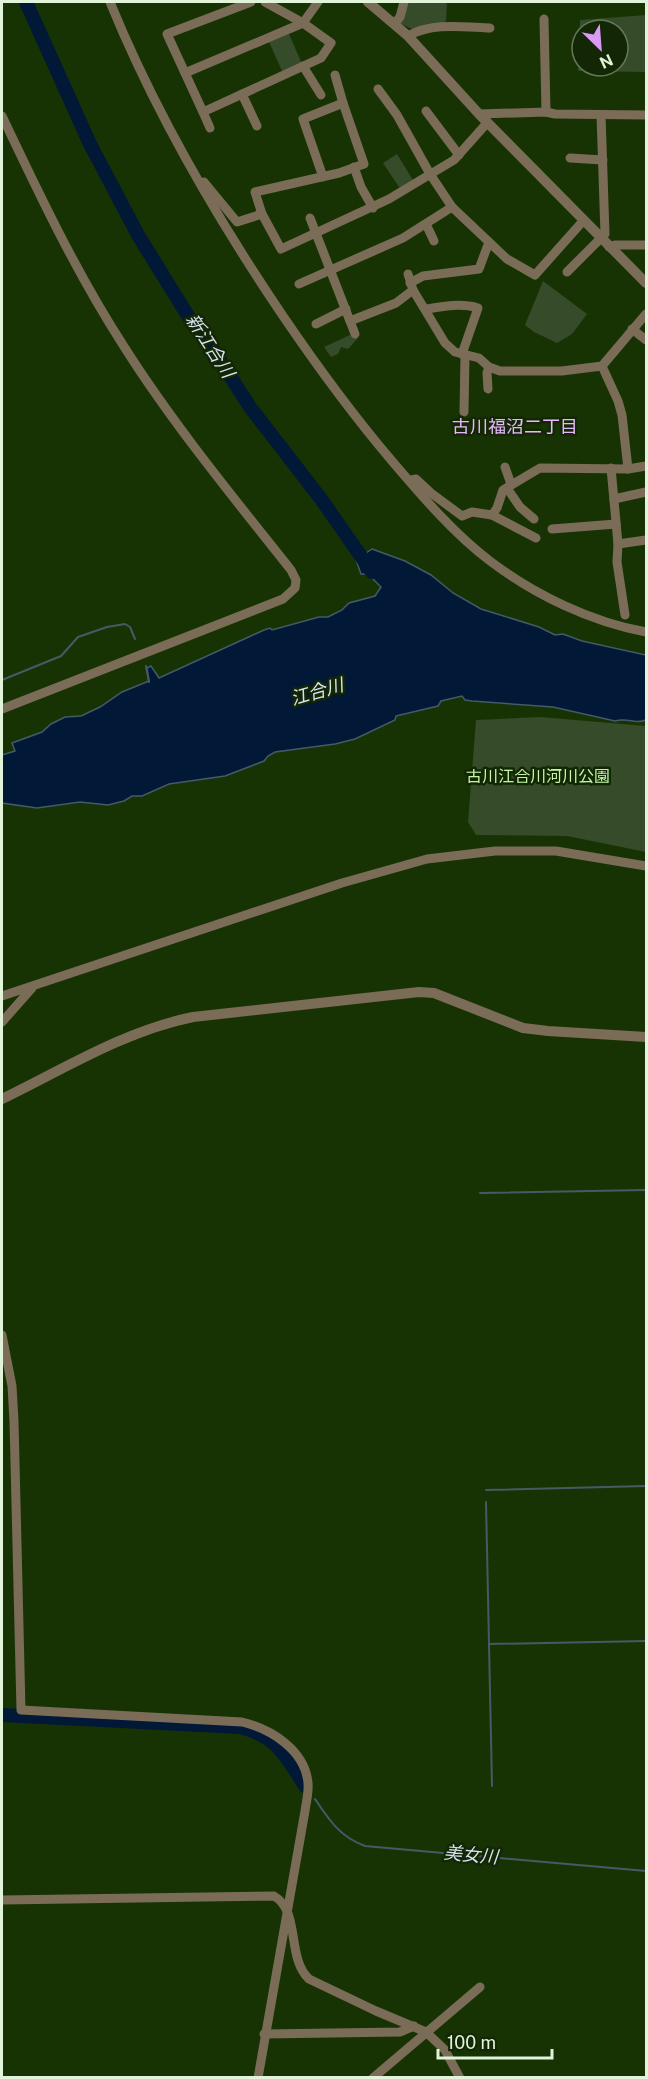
<svg xmlns="http://www.w3.org/2000/svg" width="648" height="2079" viewBox="0 0 648 2079" font-family="'Public Sans','Noto Sans JP',sans-serif">
  <style>
    .green { fill: #354b29; fill-rule: evenodd }
    .water { fill: #011937; stroke: #445a67; stroke-width: 1.5 }
    .lines { fill: none; stroke-linecap: round; stroke-linejoin: round }
    .stream { stroke: #445a67; stroke-width: 2 }
    .river { stroke: #011937; stroke-width: 14 }
    .minor { stroke: #7b6c58; stroke-width: 9 }
    .tertiary { stroke: #7b6c58; stroke-width: 10 }
    .labels { text-anchor: middle; stroke-width: 5; stroke-linejoin: round; paint-order: stroke }
    .park-label { font-size: 16px; fill: #c3f5a8; stroke: #132705 }
    .water-label { font-size: 18px; font-style: italic; fill: #d9e4f2; stroke: #132705 }
    .neighbourhood-label { font-size: 18px; fill: #e6b9fa; stroke: #132705 }
  </style>
  <rect width="100%" height="100%" fill="#183303"/>
  <g class="green">
    <path d="M 407,2 L 447,2 L 446,21 L 444,23 L 412,29 L 399,23 Z"/>
    <path d="M 646,15 L 646,72 L 578,71 L 580,20 ZM 582,30 L 618,30 L 618,66 L 582,66 Z"/>
    <path d="M 289,34 L 302,64 L 283,73 L 269,42 Z"/>
    <path d="M 397,154 L 414,182 L 401,190 L 383,163 Z"/>
    <path d="M 543,281 L 587,314 L 572,334 L 557,343 L 534,332 L 525,325 Z"/>
    <path d="M 350,335 L 358,338 L 348,349 L 341,347 L 338,354 L 331,357 L 324,347 Z"/>
    <path d="M 540,717 L 646,726 L 646,852 L 567,836 L 476,835 L 468,822 L 476,720 Z"/>
  </g>
  <path class="water" d="M 372,549 L 405,561 L 431,575 L 453,593 L 481,609 L 539,627 L 555,635 L 563,634 L 582,641 L 646,655 L 646,720 C 634,725 629,717 615,721 L 553,707 L 472,701 L 465,700 L 462,696 L 441,701 L 438,706 L 400,715 L 396,716 L 395,720 L 355,739 L 335,744 L 275,752 L 268,756 L 264,761 L 225,776 L 169,784 L 142,796 L 132,796 L 124,801 L 108,805 L 80,802 L 37,808 L 2,803 L 2,755 L 15,751 L 12,743 L 42,732 L 51,724 L 65,717 L 81,716 L 100,707 L 122,692 L 149,681 L 147,668 L 151,666 L 159,678 L 264,630 L 270,628 L 272,630 L 319,617 L 328,617 L 342,610 L 349,603 L 375,596 L 381,587 L 368,574 L 361,574 L 356,560 Z"/>
  <g class="lines">
    <g class="stream">
      <path d="M 146,666 L 149,682"/>
      <path d="M 2,680 L 61,656 L 78,637 L 107,627 L 125,624 L 130,627 L 135,639"/>
      <path d="M 480,1193 L 646,1190"/>
      <path d="M 486,1490 L 646,1486"/>
      <path d="M 486,1502 L 492,1786"/>
      <path d="M 490,1644 L 646,1641"/>
      <path d="M 315,1799 C 329,1820 340,1837 365,1846 L 646,1871"/>
    </g>
    <g class="river">
      <path d="M 26,2 L 90,144 L 138,235 L 193,324 L 201,331 L 250,407 L 321,499 L 372,572"/>
      <path d="M 2,1715 L 240,1727 C 278,1737 285,1755 305,1786"/>
    </g>
    <g class="minor">
      <path d="M 110,2 C 155,112 216,217 283,316 C 317,366 352,414 392,461 C 422,496 453,533 490,561 C 535,595 591,622 646,632"/>
      <path d="M 251,2 L 167,34 L 203,112 L 321,58 L 331,43 L 303,23 L 265,2"/>
      <path d="M 544,19 L 546,112"/>
      <path d="M 395,23 L 400,17 L 404,2"/>
      <path d="M 408,36 C 432,22 463,27 490,28"/>
      <path d="M 303,66 L 321,95"/>
      <path d="M 185,73 L 303,23 L 318,2"/>
      <path d="M 335,75 L 343,103"/>
      <path d="M 378,89 L 397,115 L 430,174 L 452,207 L 507,259 L 535,275 L 583,221"/>
      <path d="M 242,94 L 257,126"/>
      <path d="M 426,111 L 459,155"/>
      <path d="M 203,112 L 210,128"/>
      <path d="M 479,114 L 546,112 L 555,114 L 646,115"/>
      <path d="M 2,116 C 39,194 76,272 123,345 C 173,424 233,497 291,570 L 296,580 L 295,588 L 283,599 L 2,709"/>
      <path d="M 570,158 L 603,160"/>
      <path d="M 354,167 L 361,187 L 373,208"/>
      <path d="M 323,177 L 303,119 L 343,103 L 364,164 L 339,173 L 255,192 L 262,214 L 281,249 L 389,199 L 454,160 L 487,123"/>
      <path d="M 204,182 L 237,222 L 262,214"/>
      <path d="M 310,218 L 350,321 L 396,303 L 413,290"/>
      <path d="M 426,224 L 434,241"/>
      <path d="M 609,247 L 615,245 L 646,245"/>
      <path d="M 567,272 L 605,234 L 601,115"/>
      <path d="M 408,274 L 413,290 L 445,343 L 455,352 L 479,358 L 489,367 L 500,371 L 562,371 L 602,366 L 646,314"/>
      <path d="M 410,283 L 423,276 L 479,269 L 489,242"/>
      <path d="M 299,284 L 403,238 L 452,207"/>
      <path d="M 427,309 C 443,306 462,303 478,308 L 462,354"/>
      <path d="M 350,321 L 355,334"/>
      <path d="M 316,324 L 346,309"/>
      <path d="M 632,329 L 646,340"/>
      <path d="M 602,366 L 618,401 L 622,415 L 628,469"/>
      <path d="M 488,389 L 487,373 L 489,367"/>
      <path d="M 464,412 L 465,355"/>
      <path d="M 505,467 L 511,484"/>
      <path d="M 611,468 L 618,544"/>
      <path d="M 411,480 L 416,479 L 431,493 L 462,516 L 472,512 L 492,515 L 497,508 L 503,490 L 540,468 L 628,469 L 646,466"/>
      <path d="M 507,488 L 520,507 L 534,519"/>
      <path d="M 614,499 L 646,492"/>
      <path d="M 492,515 L 536,538"/>
      <path d="M 552,529 L 616,524"/>
      <path d="M 625,615 L 617,562 L 618,544 L 646,540"/>
      <path d="M 2,996 L 342,883 L 427,859 L 495,851 L 556,851 L 646,866"/>
      <path d="M 2,1022 L 32,988"/>
      <path d="M 2,1335 L 12,1386 L 14,1421 L 21,1710 L 242,1722 C 271,1729 305,1750 308,1783 C 309,1792 306,1803 305,1811 L 258,2078"/>
      <path d="M 2,1900 L 274,1896 C 301,1912 286,1957 309,1979 L 376,2011 L 426,2032 L 445,2050 L 460,2078"/>
      <path d="M 264,2034 L 400,2032 L 414,2026"/>
      <path d="M 373,2078 L 480,1987"/>
    </g>
    <g class="tertiary">
      <path d="M 368,2 L 408,36 L 479,114 L 646,283"/>
      <path d="M 2,1099 C 64,1069 124,1031 193,1017 L 419,992 L 434,993 L 523,1028 L 548,1031 L 646,1037"/>
    </g>
  </g>
  <g class="labels">
    <g class="park-label">
      <text x="538" y="782">古川江合川河川公園</text>
    </g>
    <g class="water-label">
      <text transform="translate(210 346) rotate(57)" y="6">新江合川</text>
      <text transform="translate(317 692) rotate(-16)" y="6">江合川</text>
      <text transform="translate(471 1855) rotate(5)" y="6">美女川</text>
    </g>
    <g class="neighbourhood-label">
      <text x="515" y="433">古川福沼二丁目</text>
    </g>
  </g>
  <rect width="648" height="2079" fill="none" stroke="#e1f3d8" stroke-width="6"/>
  <g transform="translate(600 48) rotate(155)"><circle r="28" fill="#132705" stroke="#657959" stroke-width="1.5"/>
  <path d="M0-4.5L10 22L0 15L-10 22Z" fill="#da9af6"/>
  <text y="-9" font-size="16" font-weight="bold" text-anchor="middle" fill="#e1f3d8">N</text>
  </g>
  <path d="M438 2049v9h114v-9" fill="none" stroke="#e1f3d8" stroke-width="3"/>
  <text x="447" y="2049" font-size="18" fill="#e1f3d8" stroke="#132705" stroke-width="4.5" paint-order="stroke">100 m</text>
</svg>
